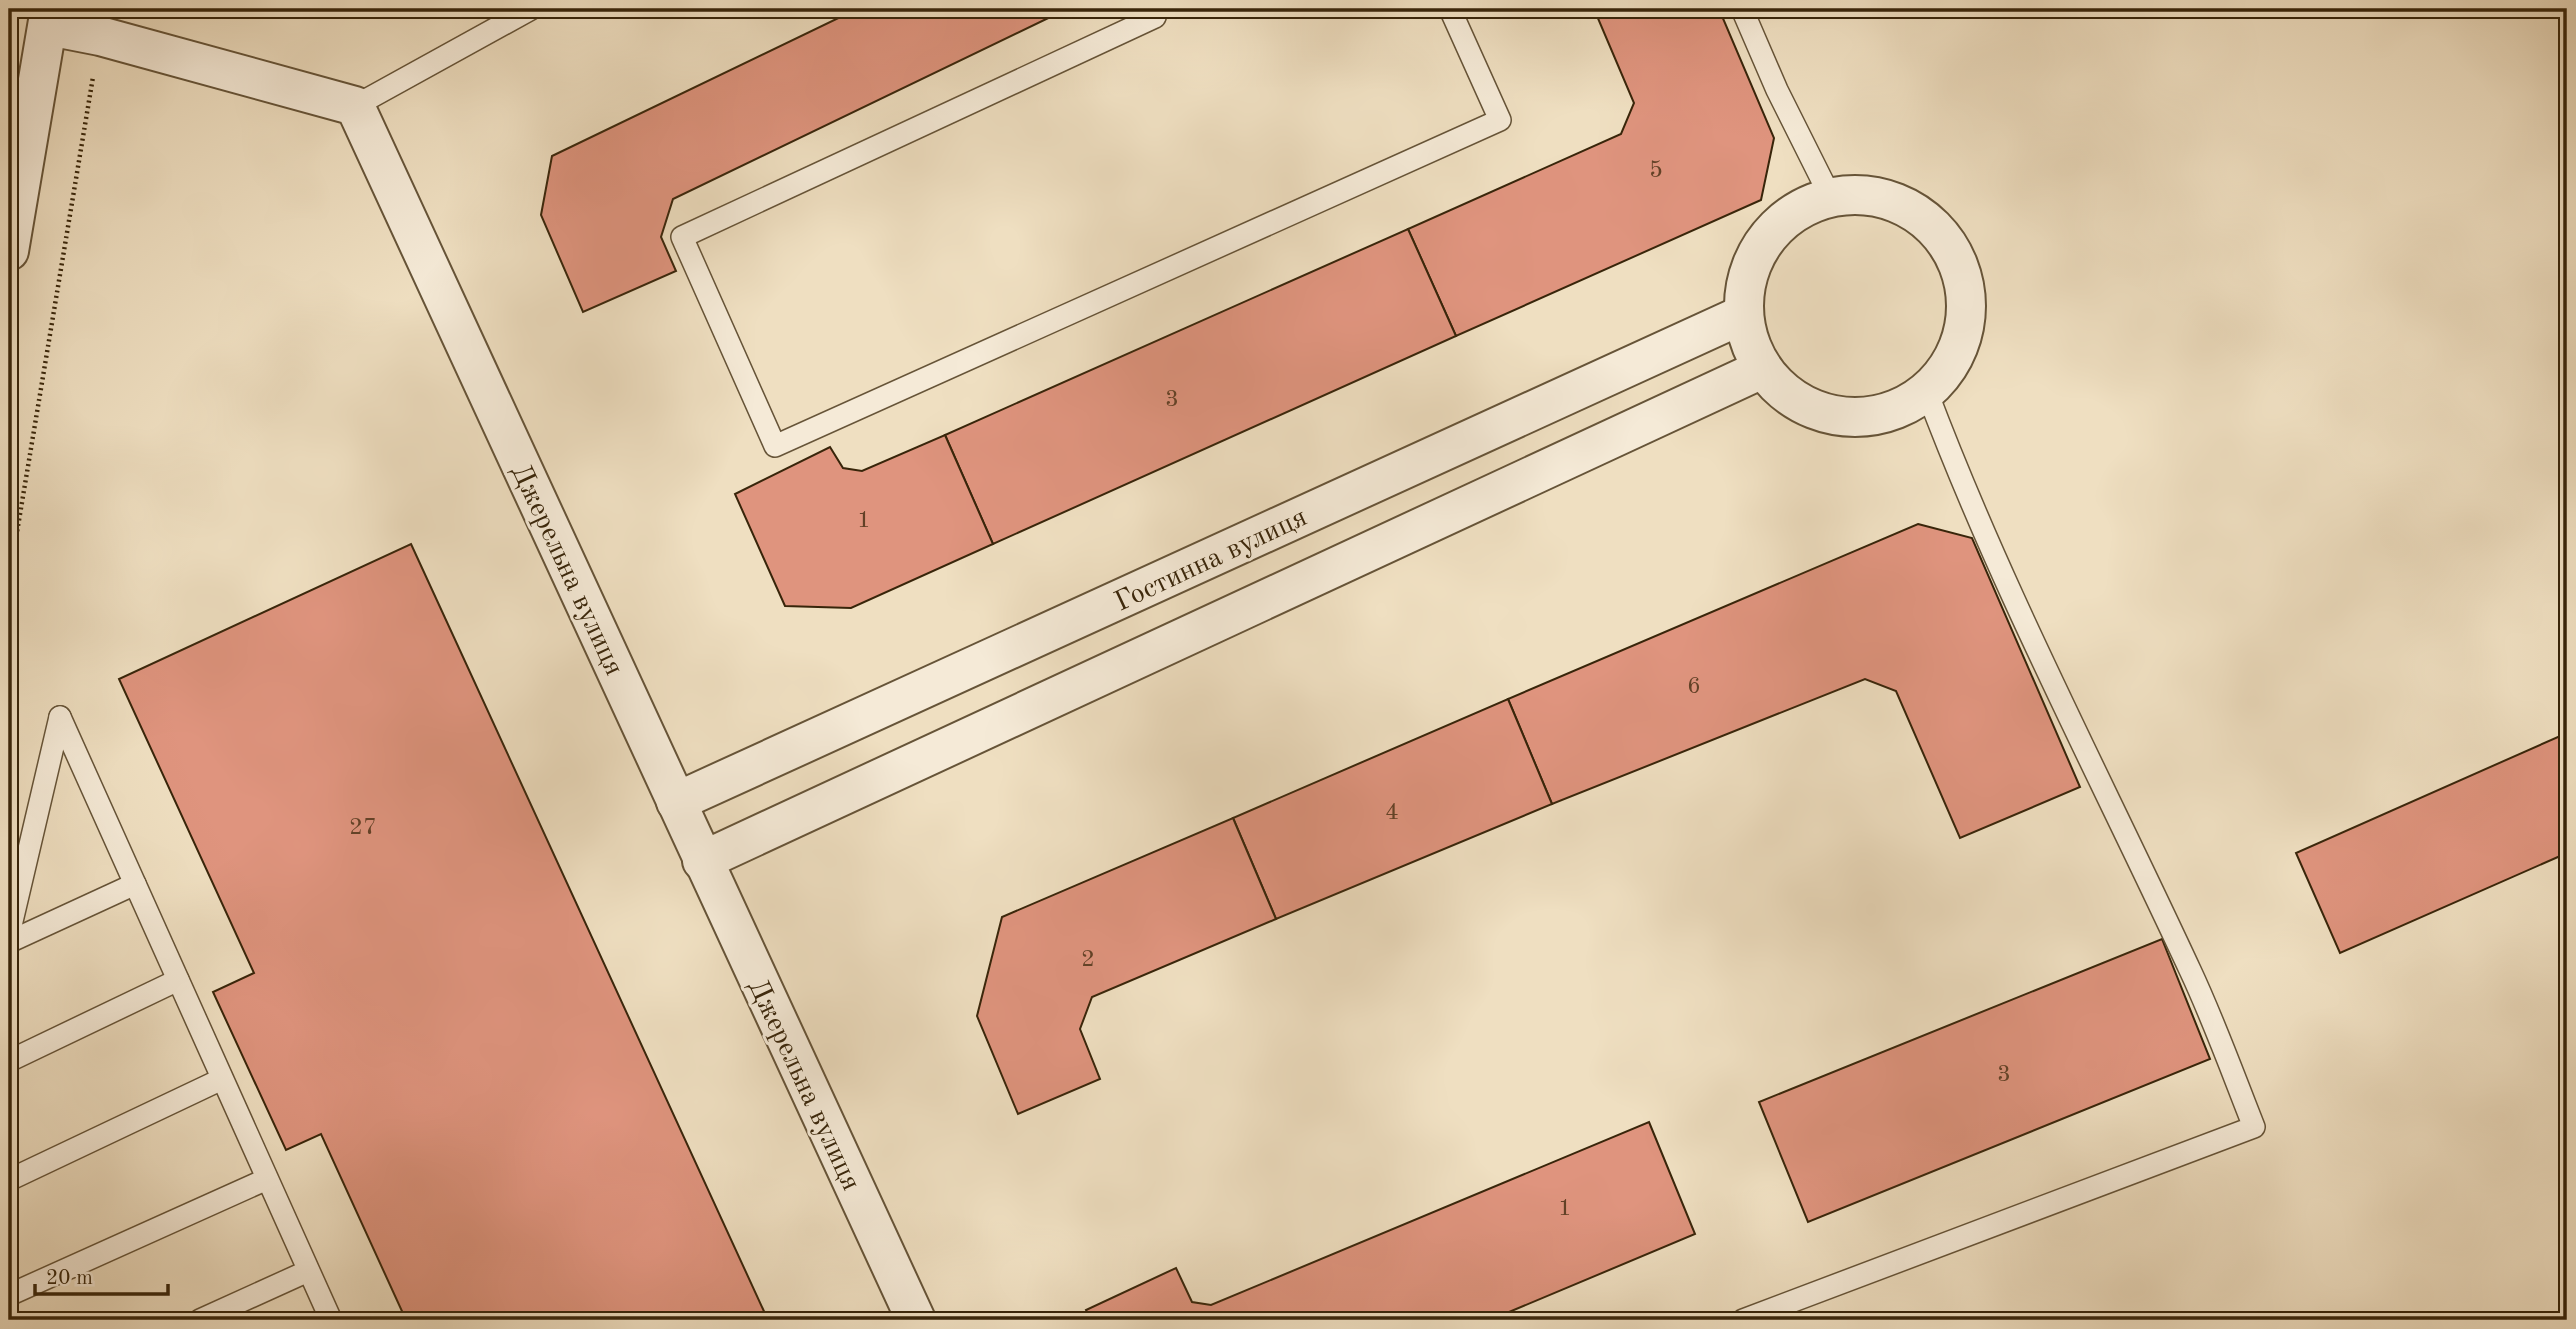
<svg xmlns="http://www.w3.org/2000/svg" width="2576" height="1329" viewBox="0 0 2576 1329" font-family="'Old Standard TT',serif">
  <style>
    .building { fill: #df947e; stroke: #38250a; stroke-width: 2 }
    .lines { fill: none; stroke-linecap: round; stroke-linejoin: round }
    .lane-casing { stroke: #665438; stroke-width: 24 }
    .street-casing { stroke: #665438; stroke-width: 42 }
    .path { stroke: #38250a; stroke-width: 4.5; stroke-dasharray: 2 3.5; stroke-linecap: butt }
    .lane { stroke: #f5ead7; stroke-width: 21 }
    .street { stroke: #f5ead7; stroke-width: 38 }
    .labels { text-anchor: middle; stroke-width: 6; stroke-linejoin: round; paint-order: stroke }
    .number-label { font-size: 24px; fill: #624127 }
    .street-label { font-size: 28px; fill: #38250a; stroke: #f5ead7 }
  </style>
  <rect width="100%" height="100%" fill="#efdfc1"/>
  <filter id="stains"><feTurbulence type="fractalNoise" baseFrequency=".00286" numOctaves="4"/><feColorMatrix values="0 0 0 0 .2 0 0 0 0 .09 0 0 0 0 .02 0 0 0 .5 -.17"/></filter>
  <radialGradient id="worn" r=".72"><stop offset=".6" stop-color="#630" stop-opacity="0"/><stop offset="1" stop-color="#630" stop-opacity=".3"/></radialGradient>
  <g class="building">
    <path d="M 857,9 L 1067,9 L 673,199 L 661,237 L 676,271 L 583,312 L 541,215 L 552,156 Z"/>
    <path d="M 1594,9 L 1719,9 L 1774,138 L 1761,200 L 1456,336 L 1408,229 L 1621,134 L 1634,103 Z"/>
    <path d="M 1408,229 L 1456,336 L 993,544 L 945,435 Z"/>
    <path d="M 945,435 L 993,544 L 851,608 L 785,606 L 735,494 L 830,447 L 843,468 L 862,471 Z"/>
    <path d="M 1918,524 L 1972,538 L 2080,787 L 1960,838 L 1896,691 L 1865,679 L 1552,804 L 1508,699 Z"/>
    <path d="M 411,544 L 768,1320 L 406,1320 L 321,1134 L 286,1150 L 213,992 L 254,973 L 119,679 Z"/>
    <path d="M 1508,699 L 1552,804 L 1276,919 L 1233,818 Z"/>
    <path d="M 2567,733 L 2567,853 L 2340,953 L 2296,853 Z"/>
    <path d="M 1233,818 L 1276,919 L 1092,997 L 1080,1029 L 1100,1079 L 1018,1114 L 977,1016 L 1002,917 Z"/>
    <path d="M 2162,939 L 2210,1059 L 1808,1222 L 1759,1102 Z"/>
    <path d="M 1649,1122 L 1695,1234 L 1490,1320 L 1091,1320 L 1086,1310 L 1176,1268 L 1192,1302 L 1211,1305 Z"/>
  </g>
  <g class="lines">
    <defs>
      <g id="lane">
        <path d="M 1151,9 L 1155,17 L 682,237 L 775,446 L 1500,120 L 1450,9"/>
        <path d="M 1742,9 L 1777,90 L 1830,196"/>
        <path d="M 355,106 L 531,9"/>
        <path d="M 60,717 L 331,1320"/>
        <path d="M 9,934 L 60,717"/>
        <path d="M 9,942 L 135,884"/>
        <path d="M 9,1061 L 178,980"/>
        <path d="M 9,1180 L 222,1079"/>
        <path d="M 9,1295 L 267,1179"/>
        <path d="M 200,1320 L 308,1271"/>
        <path d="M 1743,1320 L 2254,1127 C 2233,1074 2214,1021 2190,970 C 2101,778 2002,591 1927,392"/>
      </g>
      <g id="street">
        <path d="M 49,26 L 100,36 L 355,106 L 916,1320"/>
        <circle cx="1855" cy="306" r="111"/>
        <path d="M 9,251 L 50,9"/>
        <path d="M 676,802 L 1744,314"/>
        <path d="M 702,861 L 1762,369"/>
      </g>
    </defs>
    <use href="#lane" class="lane-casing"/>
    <use href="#street" class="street-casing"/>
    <path class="path" d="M 9,580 L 93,77"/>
    <use href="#lane" class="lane"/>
    <use href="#street" class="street"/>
  </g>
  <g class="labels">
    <g class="number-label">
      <text x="1656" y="177">5</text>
      <text x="1172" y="406">3</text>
      <text x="864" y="527">1</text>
      <text x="1694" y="693">6</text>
      <text x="1392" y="819">4</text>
      <text x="363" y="834">27</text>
      <text x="1088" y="966">2</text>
      <text x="2004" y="1081">3</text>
      <text x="1565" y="1215">1</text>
    </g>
    <g class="street-label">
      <text transform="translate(1210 558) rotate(-25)" y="10">Гостинна вулиця</text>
      <text transform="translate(569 569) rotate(65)" y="10">Джерельна вулиця</text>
      <text transform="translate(806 1084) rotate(65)" y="10">Джерельна вулиця</text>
    </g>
  </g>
  <rect width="2576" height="1329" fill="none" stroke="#efdfc1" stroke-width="35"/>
  <rect x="10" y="10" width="2555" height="1308" fill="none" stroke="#38250a" stroke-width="3.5"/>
  <rect x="18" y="18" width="2541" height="1294" fill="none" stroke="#38250a" stroke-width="2"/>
  <path d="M35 1284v10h133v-10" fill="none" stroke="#38250a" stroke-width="3.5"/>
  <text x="46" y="1284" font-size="21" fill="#38250a" stroke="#f5ead7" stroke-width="5" paint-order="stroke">20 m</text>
  <rect width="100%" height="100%" filter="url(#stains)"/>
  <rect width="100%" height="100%" fill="url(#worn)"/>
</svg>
